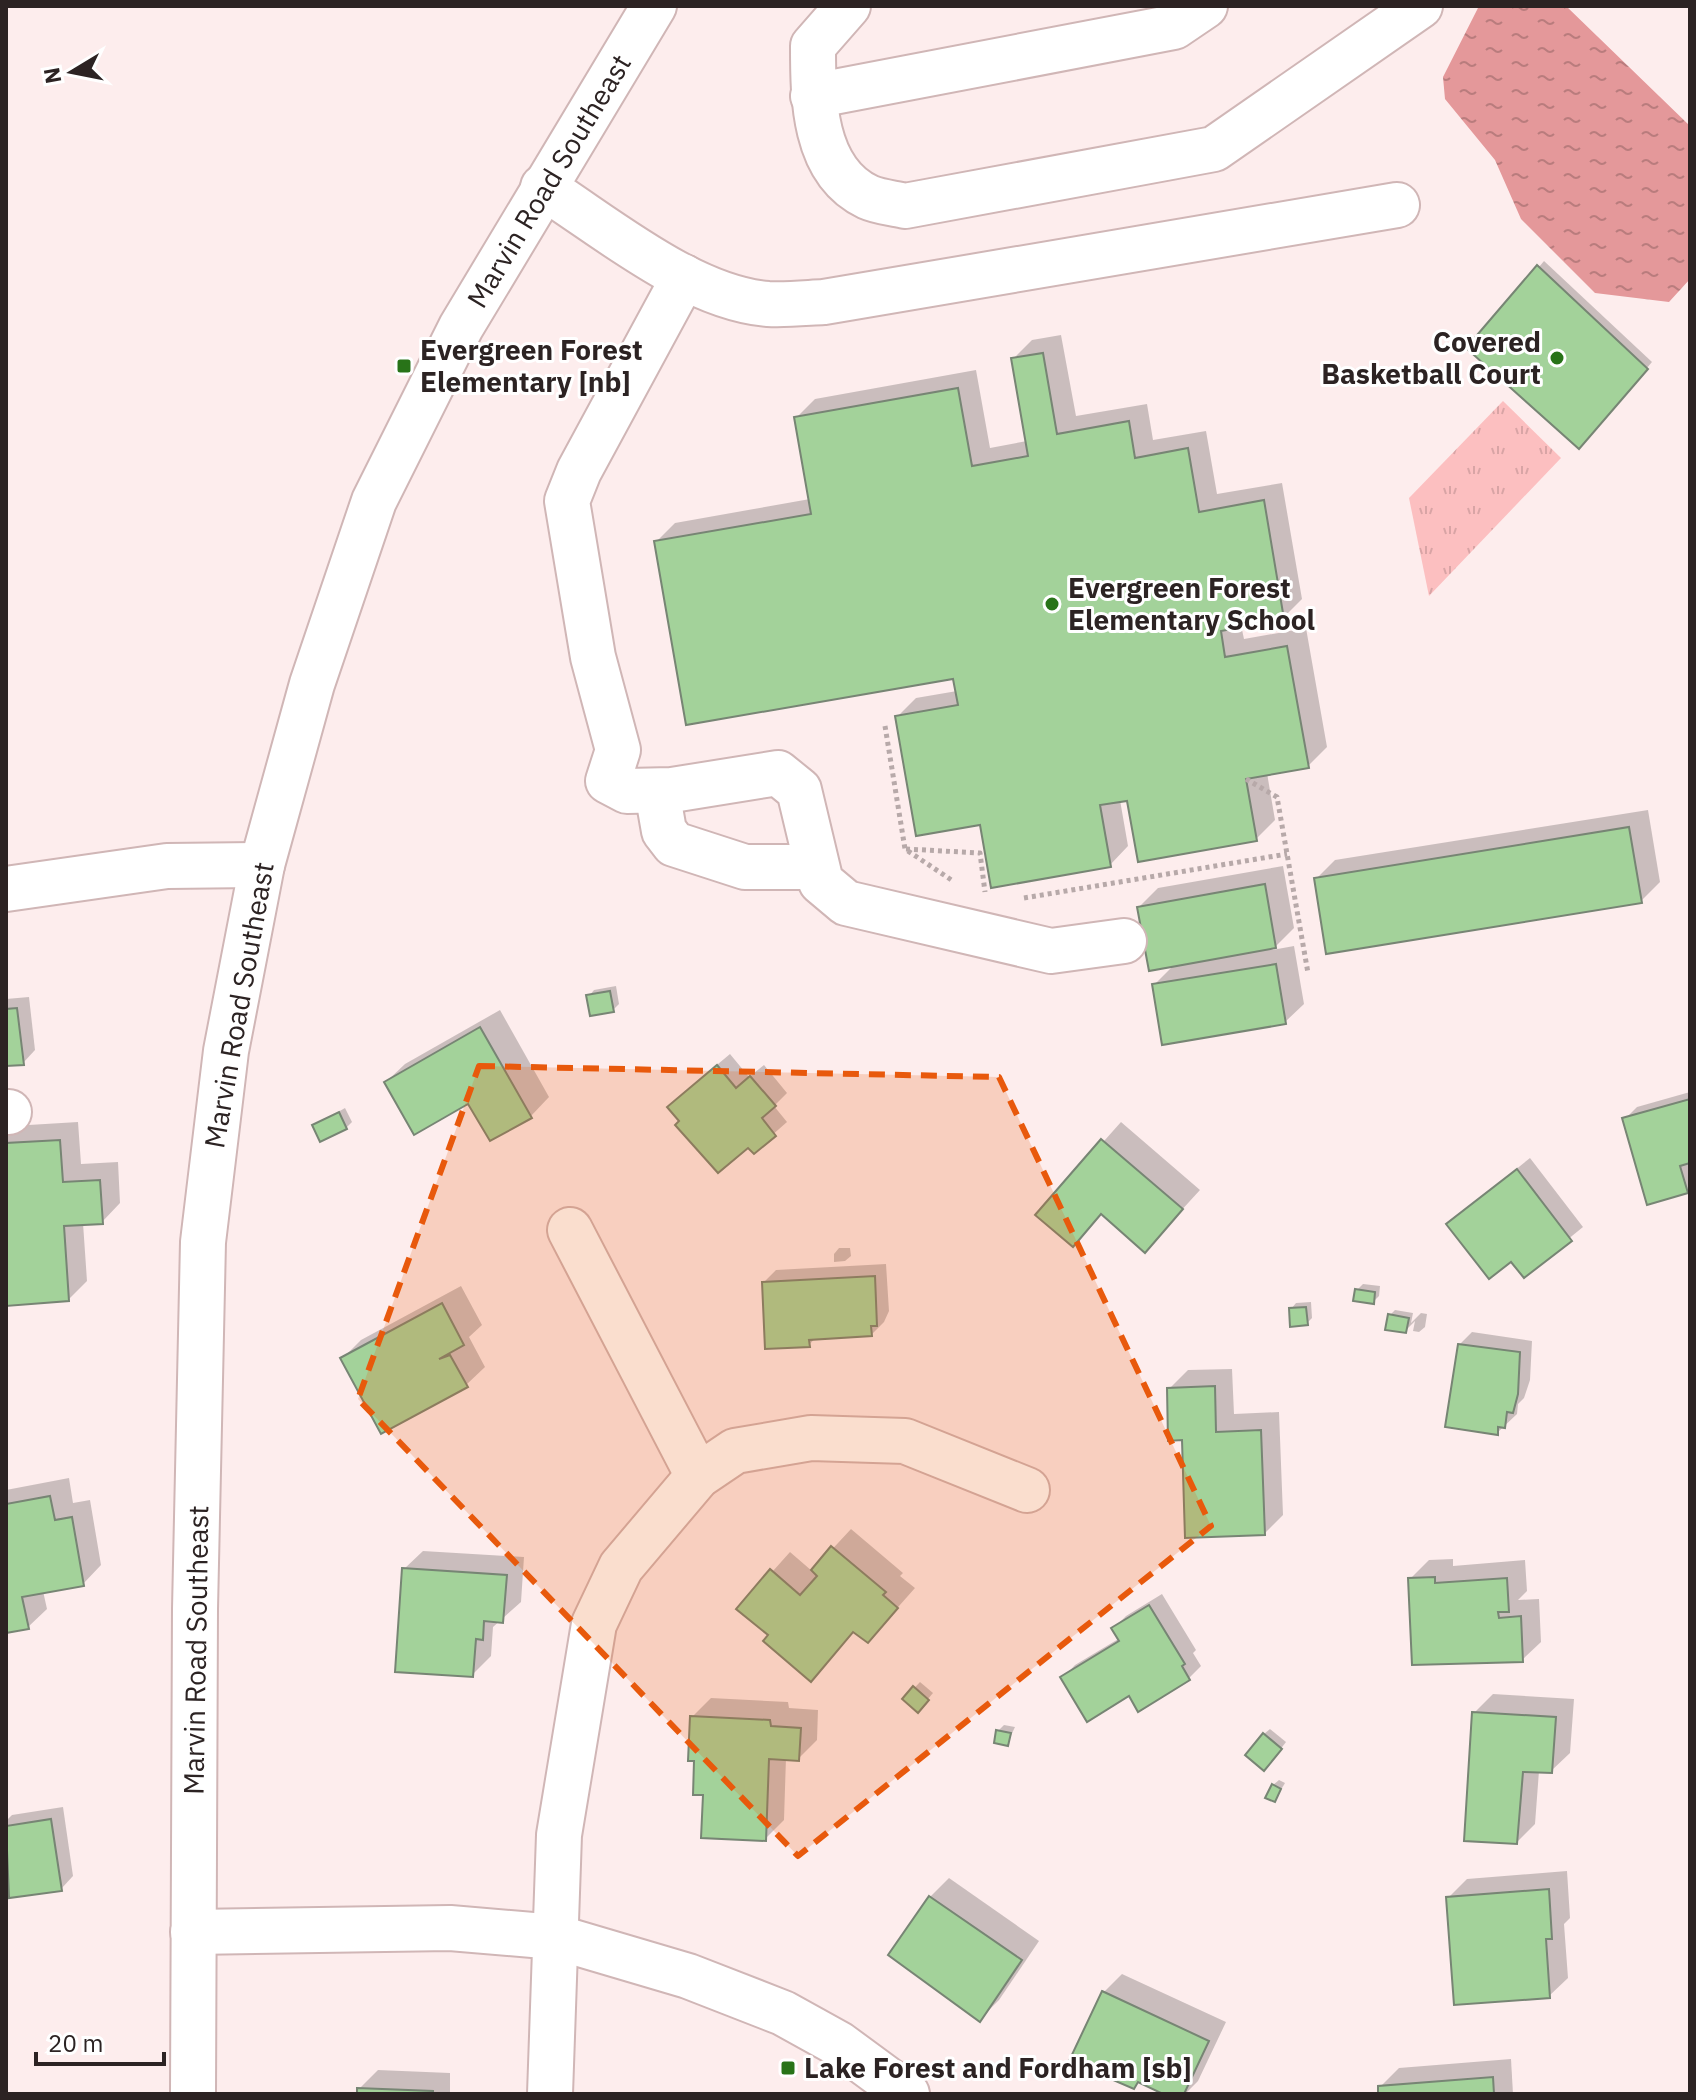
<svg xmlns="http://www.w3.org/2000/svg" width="1696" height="2100" viewBox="0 0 1696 2100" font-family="'IBM Plex Sans',sans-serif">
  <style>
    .park { fill: url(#park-tufts) }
    .water { fill: url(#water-ripples) }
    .shadow { fill: #0003 }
    .building { fill: #a3d29a; stroke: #778574; stroke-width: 2 }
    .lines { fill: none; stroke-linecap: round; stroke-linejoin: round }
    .minor-casing { stroke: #d0b6b6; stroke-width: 48 }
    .path { stroke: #b7a9a9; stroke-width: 5; stroke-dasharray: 4 4; stroke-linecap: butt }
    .minor { stroke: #fff; stroke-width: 44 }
    .marked { fill: #e8590c; fill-opacity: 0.2; stroke: #e8590c; stroke-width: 6; stroke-dasharray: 16 10; stroke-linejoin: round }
    .poi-dot { fill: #287318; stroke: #fff; stroke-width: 3 }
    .labels { text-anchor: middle; stroke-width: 6; stroke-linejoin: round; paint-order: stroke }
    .street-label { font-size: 28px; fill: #2c2323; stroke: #fff }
    .poi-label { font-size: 28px; font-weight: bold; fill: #2c2323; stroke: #fff; text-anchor: start }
  </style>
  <defs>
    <pattern id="park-tufts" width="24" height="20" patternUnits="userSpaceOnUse" patternTransform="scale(2)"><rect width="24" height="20" fill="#fcbfc0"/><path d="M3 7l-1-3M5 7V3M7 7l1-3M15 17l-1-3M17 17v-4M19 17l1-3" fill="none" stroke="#d8a4a5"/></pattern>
    <pattern id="water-ripples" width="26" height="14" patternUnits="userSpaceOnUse" patternTransform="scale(2)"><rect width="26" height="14" fill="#e4989a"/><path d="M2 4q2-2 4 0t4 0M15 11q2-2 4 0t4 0" fill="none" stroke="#b97c7d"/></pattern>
  </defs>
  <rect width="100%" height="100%" fill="#fdeded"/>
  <path class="park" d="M 1503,401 L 1561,458 L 1429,596 L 1409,498 Z"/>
  <path class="water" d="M 1479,6 L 1566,6 L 1690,126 L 1690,279 L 1669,302 L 1595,293 L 1521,219 L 1495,160 L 1445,99 L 1443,77 Z"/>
  <g class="shadow">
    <path d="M 1544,261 L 1652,362 L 1585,441 L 1539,267 Z"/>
    <path d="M 1061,335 L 1076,416 L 1147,404 L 1153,440 L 1206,431 L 1217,494 L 1282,483 L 1302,599 L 1283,618 L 1241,625 L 1244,639 L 1306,628 L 1327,747 L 1308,766 L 1267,773 L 1275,820 L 1256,839 L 1129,798 L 1120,800 L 1128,846 L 1110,865 L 981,822 L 897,717 L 916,698 L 957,691 L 955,676 L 656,542 L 675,523 L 810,499 L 796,418 L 815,399 L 976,370 L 990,448 L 1027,441 L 1013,359 L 1032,340 Z"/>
    <path d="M 1648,810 L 1660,882 L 1641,901 L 1316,879 L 1335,860 Z"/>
    <path d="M 1283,866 L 1294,928 L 1272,950 L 1294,946 L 1304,1004 L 1285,1022 L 1154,985 L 1175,964 L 1139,907 L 1158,888 Z"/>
    <path d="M 616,986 L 619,1004 L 613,1010 L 589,996 L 594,990 Z"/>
    <path d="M 29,997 L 35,1050 L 23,1063 L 6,1064 L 6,999 Z"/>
    <path d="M 500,1010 L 549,1097 L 531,1116 L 386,1082 L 405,1064 Z"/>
    <path d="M 730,1054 L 749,1077 L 764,1065 L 787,1093 L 774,1106 L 787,1122 L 754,1151 L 749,1145 L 682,1121 L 682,1094 Z"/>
    <path d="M 1690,1092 L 1690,1188 L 1687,1191 L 1625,1119 L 1637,1107 Z"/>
    <path d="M 345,1108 L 352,1122 L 346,1128 L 315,1125 Z"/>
    <path d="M 78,1122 L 81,1164 L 118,1162 L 120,1203 L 102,1222 L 83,1223 L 87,1281 L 68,1300 L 6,1304 L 6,1132 L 12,1126 Z"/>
    <path d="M 1121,1122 L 1200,1190 L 1145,1250 L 1102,1213 L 1073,1244 L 1038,1215 Z"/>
    <path d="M 1530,1158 L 1583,1227 L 1524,1275 L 1512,1259 L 1448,1224 Z"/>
    <path d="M 839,1248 L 850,1248 L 851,1256 L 845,1261 L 834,1262 L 834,1254 Z"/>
    <path d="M 886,1264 L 889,1311 L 884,1322 L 872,1334 L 816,1337 L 809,1345 L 764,1282 L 776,1270 Z"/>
    <path d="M 1363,1284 L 1380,1286 L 1379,1296 L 1373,1302 L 1357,1290 Z"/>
    <path d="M 461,1286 L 482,1325 L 469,1337 L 485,1367 L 466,1385 L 342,1359 L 361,1340 Z"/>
    <path d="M 1311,1302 L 1312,1318 L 1307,1323 L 1291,1309 L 1296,1303 Z"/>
    <path d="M 1395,1310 L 1413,1313 L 1411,1323 L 1421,1313 L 1427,1314 L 1425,1327 L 1419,1332 L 1413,1331 L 1415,1321 L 1405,1331 L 1390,1315 Z"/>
    <path d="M 1472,1332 L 1532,1341 L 1530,1380 L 1524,1398 L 1518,1404 L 1517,1414 L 1497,1433 L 1460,1344 Z"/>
    <path d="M 1232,1369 L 1234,1414 L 1279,1412 L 1283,1515 L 1265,1533 L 1184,1438 L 1169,1389 L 1188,1370 Z"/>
    <path d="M 69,1478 L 73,1503 L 90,1500 L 101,1565 L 83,1584 L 43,1591 L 47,1609 L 28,1627 L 6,1631 L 6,1490 Z"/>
    <path d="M 851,1529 L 903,1573 L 900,1576 L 915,1588 L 868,1641 L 855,1630 L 829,1660 L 770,1635 L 739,1609 L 790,1552 L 812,1571 Z"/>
    <path d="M 423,1551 L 524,1557 L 521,1602 L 493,1627 L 491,1656 L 472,1675 L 404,1569 Z"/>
    <path d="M 1453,1559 L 1453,1566 L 1525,1560 L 1527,1591 L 1518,1600 L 1539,1599 L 1541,1642 L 1522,1660 L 1410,1579 L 1429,1560 Z"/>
    <path d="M 1162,1594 L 1196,1650 L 1193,1653 L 1201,1666 L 1189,1678 L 1130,1693 L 1063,1678 L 1075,1665 L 1120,1638 L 1114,1628 L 1126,1616 Z"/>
    <path d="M 920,1682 L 933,1693 L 923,1705 L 904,1699 Z"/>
    <path d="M 1493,1694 L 1574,1699 L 1570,1753 L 1551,1771 L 1539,1771 L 1535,1824 L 1517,1842 L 1474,1713 Z"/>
    <path d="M 711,1698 L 788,1702 L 789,1708 L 818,1710 L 817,1740 L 798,1759 L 786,1758 L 784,1820 L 765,1839 L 705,1793 L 696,1759 L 692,1717 Z"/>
    <path d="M 1004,1725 L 1015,1727 L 1007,1744 L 998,1731 Z"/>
    <path d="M 1270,1729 L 1286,1742 L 1270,1763 L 1264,1734 Z"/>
    <path d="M 1279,1780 L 1285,1783 L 1275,1800 L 1273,1785 Z"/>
    <path d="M 63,1807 L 73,1876 L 61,1889 L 10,1896 L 6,1821 L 12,1815 Z"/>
    <path d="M 1567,1871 L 1570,1918 L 1564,1924 L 1568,1978 L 1549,1996 L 1448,1898 L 1467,1879 Z"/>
    <path d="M 949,1878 L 1039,1941 L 999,2000 L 980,2019 L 891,1955 L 930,1897 Z"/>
    <path d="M 1122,1974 L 1226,2022 L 1198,2081 L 1185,2094 L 1168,2094 L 1140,2081 L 1134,2087 L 1104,1992 Z"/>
    <path d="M 1511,2059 L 1513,2094 L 1380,2094 L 1380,2087 L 1399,2068 Z"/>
    <path d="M 378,2070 L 450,2073 L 450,2094 L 359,2094 L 359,2089 Z"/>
  </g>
  <g class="building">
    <path d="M 1537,265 L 1648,369 L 1579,449 L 1466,348 Z"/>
    <path d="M 1043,353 L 1057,434 L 1129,421 L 1135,458 L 1188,448 L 1199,512 L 1264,500 L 1284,619 L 1221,631 L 1225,657 L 1287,646 L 1309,768 L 1246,779 L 1257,841 L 1138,862 L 1127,801 L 1100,805 L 1111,867 L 991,888 L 980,825 L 916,836 L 895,716 L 958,705 L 953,679 L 686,725 L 654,541 L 811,514 L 794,417 L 958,388 L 972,466 L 1028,456 L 1011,358 Z"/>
    <path d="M 1629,827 L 1642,903 L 1326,954 L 1314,878 Z"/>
    <path d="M 1265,884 L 1276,948 L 1149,971 L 1137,907 Z"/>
    <path d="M 1276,964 L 1286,1024 L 1162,1045 L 1152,984 Z"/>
    <path d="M 610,991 L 614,1012 L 590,1016 L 586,995 Z"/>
    <path d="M 17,1008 L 24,1065 L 6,1066 L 6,1009 Z"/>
    <path d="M 480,1027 L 532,1118 L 490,1141 L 468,1104 L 414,1135 L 384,1082 Z"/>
    <path d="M 717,1065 L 736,1088 L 750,1076 L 776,1106 L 762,1118 L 776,1136 L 754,1154 L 748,1148 L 718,1173 L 675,1125 L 679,1121 L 667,1107 Z"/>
    <path d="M 1690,1099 L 1690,1163 L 1680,1166 L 1688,1193 L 1647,1205 L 1622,1118 Z"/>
    <path d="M 339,1112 L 347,1129 L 320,1142 L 312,1125 Z"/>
    <path d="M 1101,1139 L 1183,1209 L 1145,1253 L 1101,1214 L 1073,1247 L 1035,1215 Z"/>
    <path d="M 60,1140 L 63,1182 L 100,1180 L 103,1224 L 64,1226 L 69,1301 L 6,1306 L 6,1143 Z"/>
    <path d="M 1517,1169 L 1572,1241 L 1524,1278 L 1511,1262 L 1489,1279 L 1446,1224 Z"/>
    <path d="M 875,1276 L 877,1326 L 871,1326 L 872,1336 L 809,1340 L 810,1347 L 765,1349 L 762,1282 Z"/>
    <path d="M 1355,1289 L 1375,1292 L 1374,1304 L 1353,1301 Z"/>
    <path d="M 442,1303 L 464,1345 L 439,1359 L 450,1355 L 468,1387 L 381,1434 L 340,1358 Z"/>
    <path d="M 1306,1307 L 1308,1325 L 1290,1327 L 1289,1308 Z"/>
    <path d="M 1388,1314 L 1409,1318 L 1406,1333 L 1385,1330 Z"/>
    <path d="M 1458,1344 L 1520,1352 L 1518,1394 L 1513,1413 L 1507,1412 L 1505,1428 L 1498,1427 L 1498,1435 L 1445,1427 Z"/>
    <path d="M 1215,1386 L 1216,1432 L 1261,1430 L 1265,1535 L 1185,1538 L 1182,1440 L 1168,1441 L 1167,1388 Z"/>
    <path d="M 50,1496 L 55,1520 L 72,1517 L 84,1586 L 22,1597 L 29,1629 L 6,1633 L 6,1504 Z"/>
    <path d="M 831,1546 L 886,1592 L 883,1595 L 898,1608 L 868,1643 L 853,1632 L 811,1682 L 763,1641 L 768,1635 L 736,1609 L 770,1569 L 800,1595 L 817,1576 L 811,1570 Z"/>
    <path d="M 402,1568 L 507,1575 L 503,1623 L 484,1621 L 483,1640 L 476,1639 L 473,1677 L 395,1672 Z"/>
    <path d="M 1435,1577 L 1435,1583 L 1507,1578 L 1509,1612 L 1498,1612 L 1499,1618 L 1521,1616 L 1523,1662 L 1412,1665 L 1408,1578 Z"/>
    <path d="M 1149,1605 L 1185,1664 L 1182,1666 L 1190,1680 L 1138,1712 L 1129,1696 L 1087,1722 L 1060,1677 L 1119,1641 L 1111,1628 Z"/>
    <path d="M 913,1686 L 929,1700 L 918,1713 L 902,1699 Z"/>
    <path d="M 1472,1712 L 1556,1717 L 1552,1773 L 1523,1772 L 1517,1844 L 1464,1841 Z"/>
    <path d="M 690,1716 L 770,1720 L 771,1726 L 801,1728 L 799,1761 L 769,1759 L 766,1841 L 701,1838 L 703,1795 L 693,1795 L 694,1761 L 688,1761 Z"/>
    <path d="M 996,1730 L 1011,1733 L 1008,1746 L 994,1743 Z"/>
    <path d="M 1263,1733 L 1282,1749 L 1264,1771 L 1245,1755 Z"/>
    <path d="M 1272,1784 L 1281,1789 L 1275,1802 L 1265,1798 Z"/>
    <path d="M 51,1819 L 62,1891 L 9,1898 L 6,1826 Z"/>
    <path d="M 1549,1889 L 1552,1939 L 1546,1939 L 1550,1998 L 1454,2005 L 1446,1897 Z"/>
    <path d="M 929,1896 L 1022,1960 L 980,2022 L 888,1955 Z"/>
    <path d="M 1102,1991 L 1209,2041 L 1184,2094 L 1163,2094 L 1138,2082 L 1134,2089 L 1069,2061 Z"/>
    <path d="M 1493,2077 L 1494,2094 L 1378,2094 L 1378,2086 Z"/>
    <path d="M 357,2088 L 433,2091 L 433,2094 L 357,2094 Z"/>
  </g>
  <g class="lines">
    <defs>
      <g id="minor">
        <path d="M 848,6 L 813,46 C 813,98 813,171 868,197 C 879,202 893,203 905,206 L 1214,149 L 1420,6"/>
        <path d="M 813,96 L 1174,27 L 1205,6"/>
        <path d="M 543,187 C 607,228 691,298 768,304 C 786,305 805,303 824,302 L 1397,205"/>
        <path d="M 684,277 L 579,471 L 567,501 L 593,657 L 618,750 L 608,781 L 627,791 L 672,790 L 778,773 L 799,790 L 821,882 L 846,903 L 1051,951 L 1124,941"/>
        <path d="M 657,791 L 664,831 L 674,844 L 745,867 L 816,867"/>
        <path d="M 6,889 L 167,866 L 262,865"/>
        <path d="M 6,1112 L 9,1112"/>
        <path d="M 570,1230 L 698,1476"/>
        <path d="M 193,1932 L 450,1928 L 556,1937 L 688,1976 L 783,2013 L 839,2044 L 907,2094"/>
        <path d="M 193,2094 L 195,1609 L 203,1242 L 226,1051 L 262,865 L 312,684 L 374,501 L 461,327 L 654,6"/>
        <path d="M 550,2094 L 559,1835 L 594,1624 L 621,1567 L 698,1476 L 735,1451 L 811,1438 L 905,1441 L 1027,1490"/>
      </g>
    </defs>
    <use href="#minor" class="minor-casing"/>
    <g class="path">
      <path d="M 885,726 L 905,849 L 953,881"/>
      <path d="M 1246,779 L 1277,797 L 1308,973"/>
      <path d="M 906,849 L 980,853 L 985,892"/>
      <path d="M 1024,898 L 1287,854"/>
    </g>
    <use href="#minor" class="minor"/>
  </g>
  <path class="marked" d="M 479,1066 L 999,1077 L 1211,1526 L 798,1856 L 358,1399 Z"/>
  <g class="poi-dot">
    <circle cx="1557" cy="358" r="8"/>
    <rect x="396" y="358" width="16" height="16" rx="4"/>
    <circle cx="1052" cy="604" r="8"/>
    <rect x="780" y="2060" width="16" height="16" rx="4"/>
  </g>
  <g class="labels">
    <g class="street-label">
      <text transform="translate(549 181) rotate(-59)" y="10">Marvin Road Southeast</text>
      <text transform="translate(239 1005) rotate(-80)" y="10">Marvin Road Southeast</text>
      <text transform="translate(196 1650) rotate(-89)" y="10">Marvin Road Southeast</text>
    </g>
    <g class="poi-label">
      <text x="1541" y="352" text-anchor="end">Covered<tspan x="1541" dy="32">Basketball Court</tspan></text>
      <text x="420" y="360">Evergreen Forest<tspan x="420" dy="32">Elementary [nb]</tspan></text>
      <text x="1068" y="598">Evergreen Forest<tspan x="1068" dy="32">Elementary School</tspan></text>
      <text x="804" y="2078">Lake Forest and Fordham [sb]</text>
    </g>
  </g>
  <rect width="1696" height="2100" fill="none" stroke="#2c2323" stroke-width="16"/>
  <g transform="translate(72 72) rotate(260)" stroke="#ffffff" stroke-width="6" paint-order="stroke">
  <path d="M0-6L14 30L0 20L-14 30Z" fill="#2c2323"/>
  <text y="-12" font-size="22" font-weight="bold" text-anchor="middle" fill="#2c2323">N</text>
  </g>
  <path d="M36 2052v12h128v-12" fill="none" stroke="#2c2323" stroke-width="4"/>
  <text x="48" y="2052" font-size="24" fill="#2c2323" stroke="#ffffff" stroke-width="6" paint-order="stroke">20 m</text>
</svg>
